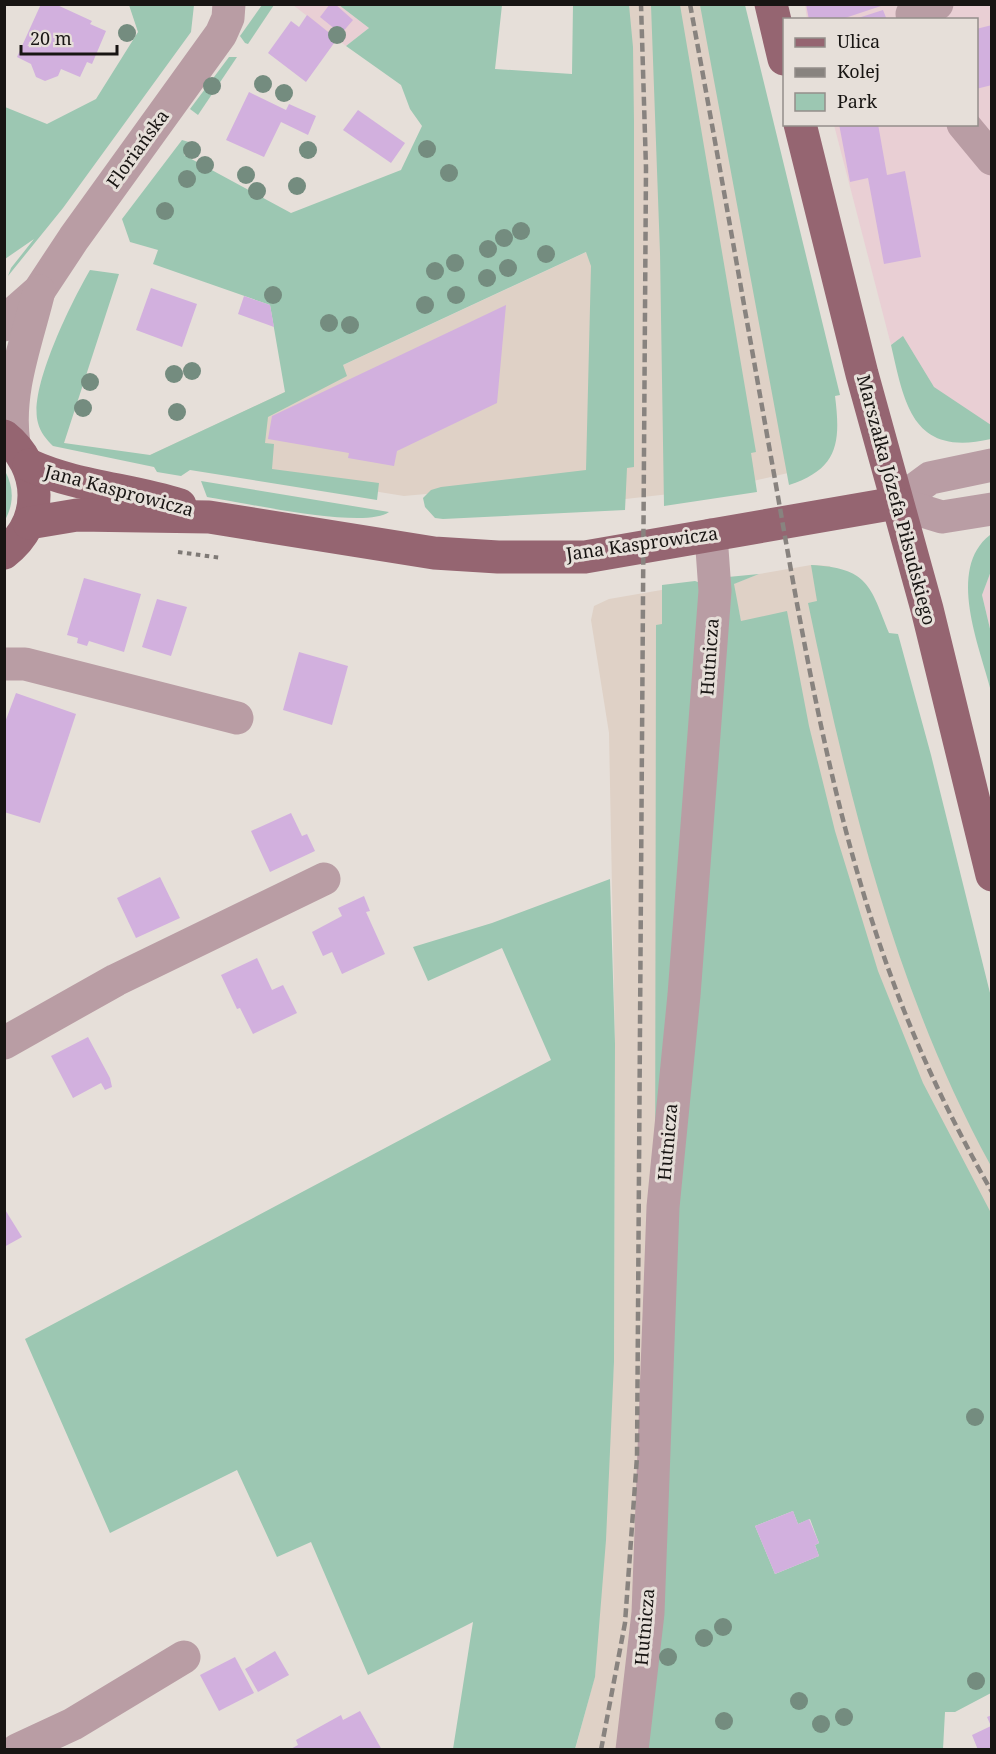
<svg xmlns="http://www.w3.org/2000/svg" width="996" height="1754" viewBox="0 0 996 1754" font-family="'Noto Serif',serif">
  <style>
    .built { fill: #dfd1c6 }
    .industrial { fill: #e9cfd4 }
    .green { fill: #9cc7b2; fill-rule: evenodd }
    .building { fill: #d2b0de }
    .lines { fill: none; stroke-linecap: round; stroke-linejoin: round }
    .path { stroke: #7f7a76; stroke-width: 4; stroke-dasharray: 4.5 4.5; stroke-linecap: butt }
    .minor { stroke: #b99da4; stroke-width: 33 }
    .major { stroke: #956571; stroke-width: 33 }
    .rail { stroke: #88837f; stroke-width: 4.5; stroke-dasharray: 9 4.5; stroke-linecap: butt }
    .tree { fill: #748c7f }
    .labels { text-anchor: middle; stroke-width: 6; stroke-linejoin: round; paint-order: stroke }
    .street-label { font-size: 18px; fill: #181513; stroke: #e6dfd9 }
  </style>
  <rect width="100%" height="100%" fill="#e6dfd9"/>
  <g class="built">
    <path d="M 608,5 L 728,5 L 797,471 L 722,488 L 608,501 Z"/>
    <path d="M 595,248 L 590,479 L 404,496 L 150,455 Z"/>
    <path d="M 811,565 L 830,566 L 991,1065 L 991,1273 L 824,935 L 815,912 L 744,635 L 733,584 L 759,574 Z"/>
    <path d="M 673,588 L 688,589 L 626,1749 L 575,1750 L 595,1676 L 614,1362 L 615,1043 L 609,733 L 591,620 L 594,606 L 609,599 Z"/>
  </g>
  <g class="industrial">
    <path d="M 293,5 L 339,5 L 369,28 L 346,46 Z"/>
    <path d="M 805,5 L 991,5 L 991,436 L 972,440 L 893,343 L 891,345 L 834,125 L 976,124 L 976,20 L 807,19 Z"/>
    <path d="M 991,571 L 991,633 L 982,595 Z"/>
  </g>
  <g class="green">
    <path d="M 129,5 L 194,5 L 191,32 L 63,208 L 8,276 L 11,268 L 34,239 L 5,259 L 5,107 L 47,124 L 96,99 L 138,32 Z"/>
    <path d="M 262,5 L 274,5 L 248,44 L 245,43 L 240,36 Z"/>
    <path d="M 339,5 L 502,5 L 495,69 L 572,74 L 573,5 L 629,5 L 633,47 L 634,122 L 634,467 L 627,468 L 625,510 L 443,519 L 435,518 L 425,507 L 423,498 L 431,490 L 441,487 L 586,470 L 591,266 L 586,252 L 343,365 L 347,376 L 268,417 L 265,443 L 274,444 L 272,469 L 379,483 L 377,500 L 190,470 L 181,476 L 157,472 L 154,467 L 53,446 C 47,440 40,432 38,423 C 28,389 72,301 90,270 L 119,274 L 64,443 L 150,455 L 285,392 L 270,305 L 153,264 L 158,250 L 130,242 L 122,219 L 182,140 L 192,143 L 184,155 L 291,213 L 401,170 L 422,126 L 410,109 L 401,85 L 346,46 L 369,28 Z"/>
    <path d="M 651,5 L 680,5 L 756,452 L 751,453 L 757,492 L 664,506 L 660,253 Z"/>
    <path d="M 700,5 L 745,5 L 840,395 L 835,396 C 841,443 838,469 789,485 Z"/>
    <path d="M 229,57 L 237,57 L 198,115 L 190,109 Z"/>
    <path d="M 903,336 L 934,387 L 991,425 L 991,439 C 913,457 905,406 891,345 Z"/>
    <path d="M 5,471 C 14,487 14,504 5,520 Z"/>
    <path d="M 201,481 L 389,512 C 365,530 241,502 207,497 Z"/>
    <path d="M 990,535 L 991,571 L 982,595 L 991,633 L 991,691 C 980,647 946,569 990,535 Z"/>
    <path d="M 811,565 C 868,568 870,585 889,633 L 898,634 L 931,755 L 991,997 L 991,1166 C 895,991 849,798 808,603 L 817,601 Z"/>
    <path d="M 759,574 L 734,584 L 741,621 L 787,611 L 809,726 L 835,831 L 878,971 L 923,1083 L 991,1213 L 991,1693 L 955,1712 L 945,1712 L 943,1749 L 641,1750 L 669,1281 L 728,577 ZM 793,1511 L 798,1524 L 810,1519 L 819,1543 L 815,1545 L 819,1556 L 775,1574 L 755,1526 Z"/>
    <path d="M 695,581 L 701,583 L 655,1234 L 656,625 L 662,624 L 662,585 Z"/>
    <path d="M 610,879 L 615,1043 L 614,1362 L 606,1540 L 595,1677 L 575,1749 L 453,1749 L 473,1622 L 368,1675 L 311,1542 L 277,1557 L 237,1470 L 110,1533 L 25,1339 L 551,1060 L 502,948 L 428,981 L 413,947 L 492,923 Z"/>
  </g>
  <g class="building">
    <path d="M 41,4 L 55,4 L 92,21 L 90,24 L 106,31 L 92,64 L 87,62 L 80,77 L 61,69 L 58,76 L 45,81 L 36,77 L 31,64 L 17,57 Z"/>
    <path d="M 330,4 L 335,4 L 353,20 L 341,34 L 320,17 Z"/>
    <path d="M 806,4 L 884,4 L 884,5 L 839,20 L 809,20 Z"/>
    <path d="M 883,10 L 887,20 L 855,20 L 855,19 Z"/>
    <path d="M 307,15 L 337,39 L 306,82 L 268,53 L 291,21 L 299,27 Z"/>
    <path d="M 992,25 L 992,85 L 976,89 L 976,29 Z"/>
    <path d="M 249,92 L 286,110 L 289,104 L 316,116 L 308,135 L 281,122 L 264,157 L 226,140 Z"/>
    <path d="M 358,110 L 405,143 L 391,163 L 343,130 Z"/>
    <path d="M 839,124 L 878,124 L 887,175 L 905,171 L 921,257 L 884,264 L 868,178 L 850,182 Z"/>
    <path d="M 151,288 L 197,304 L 182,347 L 136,330 Z"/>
    <path d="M 244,296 L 270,305 L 274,327 L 238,314 Z"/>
    <path d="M 506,305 L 497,403 L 397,451 L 394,466 L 348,458 L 349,453 L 268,439 L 272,416 Z"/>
    <path d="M 84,578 L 141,594 L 124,652 L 89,641 L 87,646 L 77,643 L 78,638 L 67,635 Z"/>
    <path d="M 157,599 L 187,607 L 171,656 L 142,647 Z"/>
    <path d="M 299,652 L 348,666 L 332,725 L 283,710 Z"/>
    <path d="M 16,693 L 76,714 L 40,823 L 4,812 L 4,725 Z"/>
    <path d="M 291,813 L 302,836 L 307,834 L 315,851 L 270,872 L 251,831 Z"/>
    <path d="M 160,877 L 180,918 L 136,938 L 117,898 Z"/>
    <path d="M 364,896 L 370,911 L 366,912 L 385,954 L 342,974 L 332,952 L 323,956 L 312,932 L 342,916 L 338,908 Z"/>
    <path d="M 257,958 L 272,990 L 283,985 L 297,1013 L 253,1034 L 240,1008 L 237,1009 L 221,975 Z"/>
    <path d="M 88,1037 L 110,1078 L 112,1087 L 105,1090 L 101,1083 L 73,1098 L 51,1056 Z"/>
    <path d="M 4,1208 L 22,1237 L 4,1247 Z"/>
    <path d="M 793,1511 L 798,1524 L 809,1519 L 819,1543 L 815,1545 L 819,1556 L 775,1574 L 755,1526 Z"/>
    <path d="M 275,1651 L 289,1675 L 258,1692 L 245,1669 Z"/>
    <path d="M 235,1657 L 254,1693 L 219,1711 L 200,1675 Z"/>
    <path d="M 360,1711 L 382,1750 L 289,1750 L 298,1745 L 296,1740 L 341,1715 L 343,1720 Z"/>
    <path d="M 992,1715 L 992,1750 L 978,1750 L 972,1735 L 991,1726 L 987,1717 Z"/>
  </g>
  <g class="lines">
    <path class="path" d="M 178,552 L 222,558"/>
    <g class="minor">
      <path d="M 912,14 L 937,4"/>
      <path d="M 963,124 L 992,159"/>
      <path d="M 4,325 L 14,313 L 39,291 L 74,238 L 221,34 L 228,18 L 229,4"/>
      <path d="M 14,444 C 6,392 27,341 39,291"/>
      <path d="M 896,503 L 930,478 L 992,465"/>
      <path d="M 896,503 L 942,517 L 992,509"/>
      <path d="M 4,664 L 25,664 L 237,718"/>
      <path d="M 4,1043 L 116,980 L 324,879"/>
      <path d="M 17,1750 L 73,1724 L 184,1657"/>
      <path d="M 632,1750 L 648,1613 L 663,1207 L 684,995 L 715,591 L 711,535"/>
    </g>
    <g class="major">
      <path d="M 771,4 L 784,59"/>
      <path d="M 800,124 L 862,374 L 927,609 L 992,875"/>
      <path d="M 4,436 C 43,467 45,522 4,553"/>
      <path d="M 29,465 C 77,487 130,489 180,505"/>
      <path d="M 29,523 L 77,515 L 209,517 L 434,553 L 498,557 L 585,557 L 896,503"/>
    </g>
    <g class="rail">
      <path d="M 690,4 C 719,161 746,317 774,474 C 804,644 832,816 892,979 C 919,1053 953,1124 992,1192"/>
      <path d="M 601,1750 L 625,1623 L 637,1457 L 646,168 L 641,4"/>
    </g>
  </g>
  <g class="tree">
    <circle cx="127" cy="33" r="9"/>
    <circle cx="337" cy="35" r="9"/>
    <circle cx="263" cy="84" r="9"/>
    <circle cx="212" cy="86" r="9"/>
    <circle cx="284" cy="93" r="9"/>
    <circle cx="427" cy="149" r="9"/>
    <circle cx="192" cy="150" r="9"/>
    <circle cx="308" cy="150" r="9"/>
    <circle cx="205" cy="165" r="9"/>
    <circle cx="449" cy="173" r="9"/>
    <circle cx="246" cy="175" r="9"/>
    <circle cx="187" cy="179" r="9"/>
    <circle cx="297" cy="186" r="9"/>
    <circle cx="257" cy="191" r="9"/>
    <circle cx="165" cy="211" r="9"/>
    <circle cx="521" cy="231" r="9"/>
    <circle cx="504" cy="238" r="9"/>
    <circle cx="488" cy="249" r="9"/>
    <circle cx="546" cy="254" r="9"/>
    <circle cx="455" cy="263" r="9"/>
    <circle cx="508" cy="268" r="9"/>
    <circle cx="435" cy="271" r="9"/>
    <circle cx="487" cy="278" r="9"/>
    <circle cx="273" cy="295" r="9"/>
    <circle cx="456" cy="295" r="9"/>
    <circle cx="425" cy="305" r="9"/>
    <circle cx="329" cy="323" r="9"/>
    <circle cx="350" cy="325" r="9"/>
    <circle cx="192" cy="371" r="9"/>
    <circle cx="174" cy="374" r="9"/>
    <circle cx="90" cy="382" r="9"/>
    <circle cx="83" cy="408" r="9"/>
    <circle cx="177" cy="412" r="9"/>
    <circle cx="975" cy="1417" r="9"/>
    <circle cx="723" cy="1627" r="9"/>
    <circle cx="704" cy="1638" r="9"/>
    <circle cx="668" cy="1657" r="9"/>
    <circle cx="976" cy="1681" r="9"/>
    <circle cx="799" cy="1701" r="9"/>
    <circle cx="844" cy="1717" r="9"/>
    <circle cx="724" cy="1721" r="9"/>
    <circle cx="821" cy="1724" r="9"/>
  </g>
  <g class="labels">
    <g class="street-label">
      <text transform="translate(138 149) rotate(-54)" y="6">Floriańska</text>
      <text transform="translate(119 491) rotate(15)" y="6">Jana Kasprowicza</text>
      <text transform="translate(896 500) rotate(75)" y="6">Marszałka Józefa Piłsudskiego</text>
      <text transform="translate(642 544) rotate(-8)" y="6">Jana Kasprowicza</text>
      <text transform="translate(710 657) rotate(-86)" y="6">Hutnicza</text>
      <text transform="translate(668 1142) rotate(-85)" y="6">Hutnicza</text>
      <text transform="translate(645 1627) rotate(-85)" y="6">Hutnicza</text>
    </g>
  </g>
  <rect width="996" height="1754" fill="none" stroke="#181513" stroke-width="12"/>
  <rect x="783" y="18" width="195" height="108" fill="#e6dfd9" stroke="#948e8a" stroke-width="1.5"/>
  <rect x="795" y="38" width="30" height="9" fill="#956571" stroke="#948e8a" stroke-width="1.5"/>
  <text x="837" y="48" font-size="18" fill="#181513">Ulica</text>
  <rect x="795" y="68" width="30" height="9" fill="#88837f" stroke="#948e8a" stroke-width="1.5"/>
  <text x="837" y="78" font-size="18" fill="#181513">Kolej</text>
  <rect x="795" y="93" width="30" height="18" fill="#9cc7b2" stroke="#948e8a" stroke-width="1.5"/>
  <text x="837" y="108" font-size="18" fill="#181513">Park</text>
  <path d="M21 45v9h96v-9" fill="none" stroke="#181513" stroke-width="3"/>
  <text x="30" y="45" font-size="18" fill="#181513" stroke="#e6dfd9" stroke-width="4.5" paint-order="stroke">20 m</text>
</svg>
